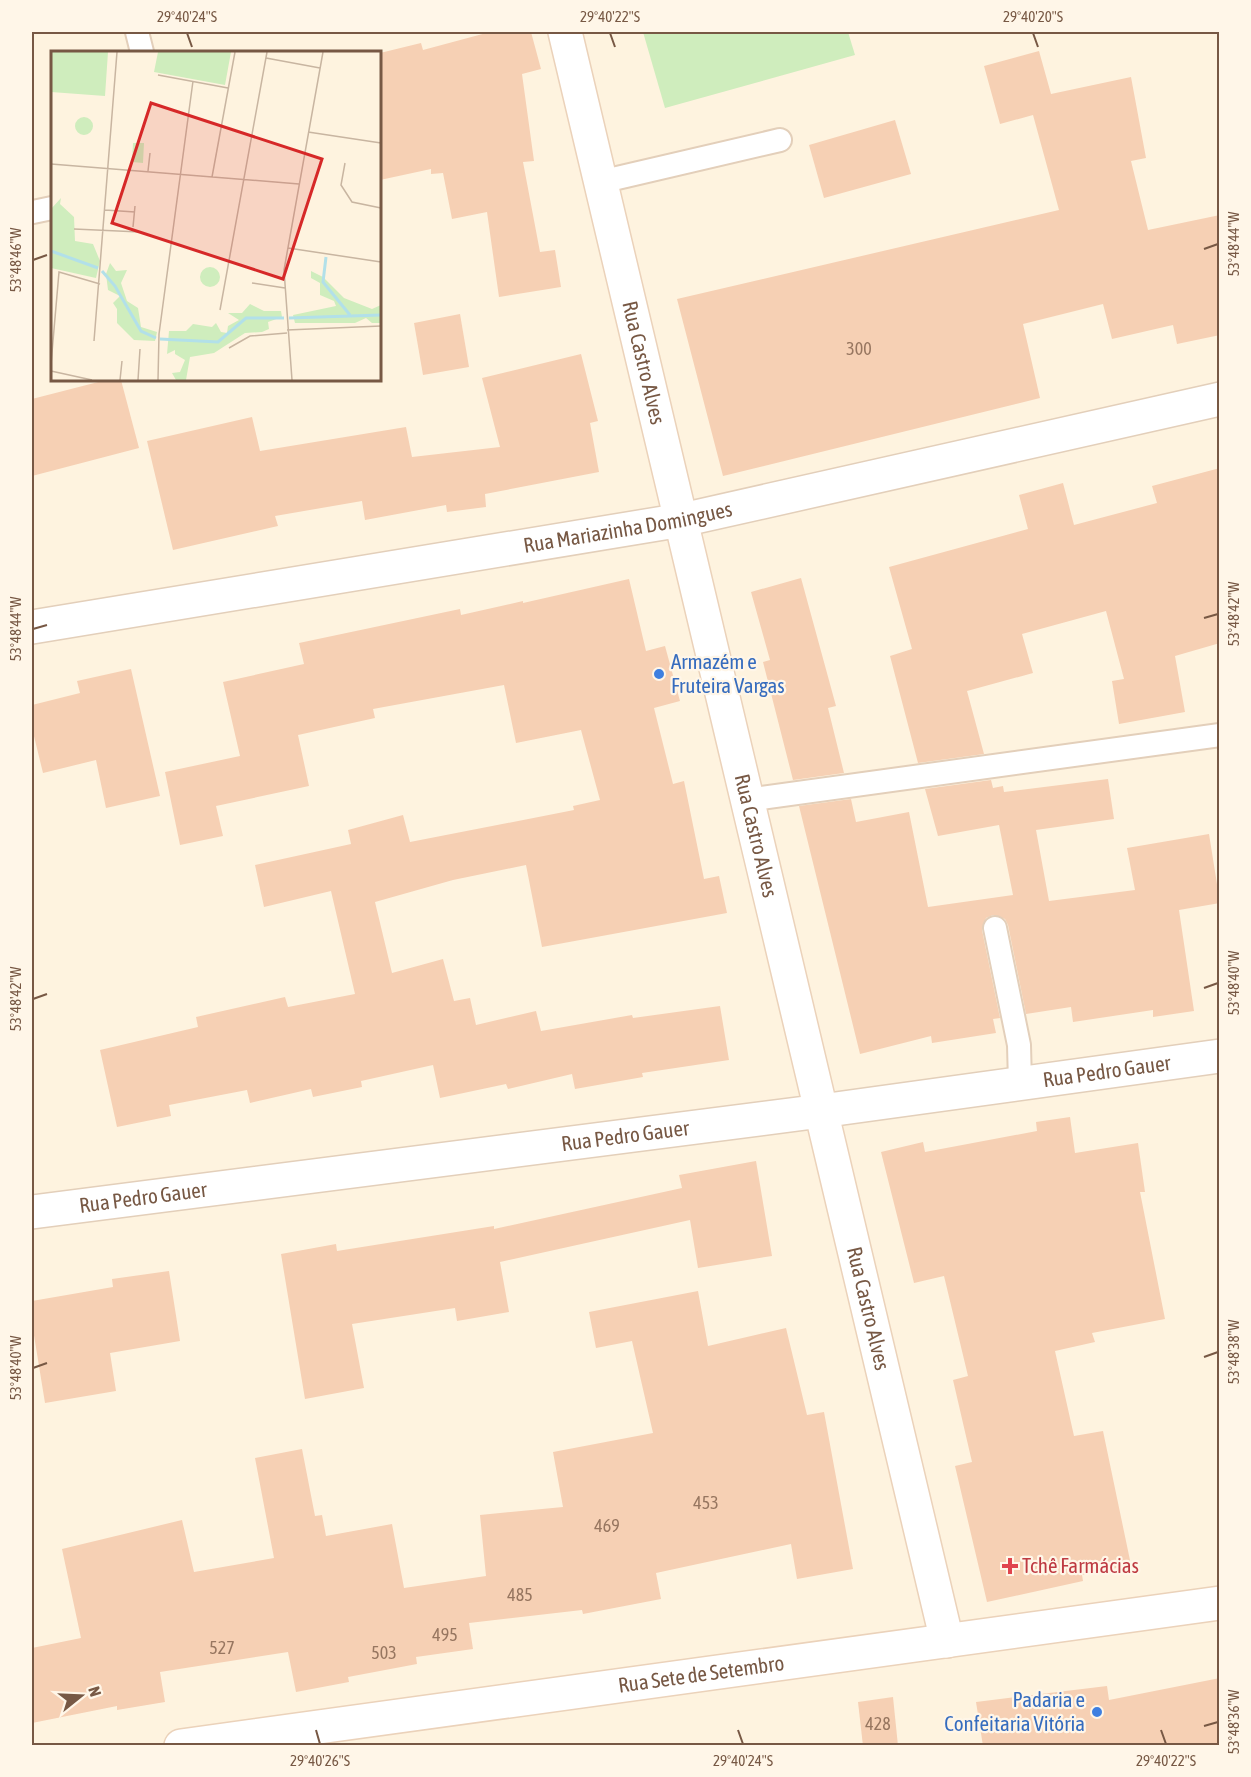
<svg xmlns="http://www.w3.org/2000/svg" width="1251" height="1777" viewBox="0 0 1251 1777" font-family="'Asap Condensed',sans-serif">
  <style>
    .green { fill: #cfedbd }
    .building { fill: #f6d0b4 }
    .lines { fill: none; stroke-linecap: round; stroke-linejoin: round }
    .lane-casing { stroke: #e3cfba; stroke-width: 26 }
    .street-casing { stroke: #e3cfba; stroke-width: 36 }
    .secondary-casing { stroke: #ebd2ba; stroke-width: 36 }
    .lane { stroke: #fff; stroke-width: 22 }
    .street { stroke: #fff; stroke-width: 33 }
    .secondary { stroke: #fff; stroke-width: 33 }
    .ticks { fill: none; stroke: #775844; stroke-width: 2 }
    .shop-dot { fill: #3f7fe0; stroke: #fff6e8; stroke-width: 2 }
    .health-dot { fill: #e0444e; stroke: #fff6e8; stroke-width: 2 }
    .labels { text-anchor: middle; stroke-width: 4.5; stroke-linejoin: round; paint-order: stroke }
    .number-label { font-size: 18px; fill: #977660 }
    .street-label { font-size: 21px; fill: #775844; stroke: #fff6e8 }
    .shop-label { font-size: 21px; fill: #366cbe; stroke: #fff6e8; text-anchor: start }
    .health-label { font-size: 21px; fill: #be3a42; stroke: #fff6e8; text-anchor: start }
    .inset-river { fill: none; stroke: #b2e0e9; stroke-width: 3 }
    .inset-road { fill: none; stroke: #c8b5a1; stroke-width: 1.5 }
    .view { fill: #d62828; fill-opacity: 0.15; stroke: #d62828; stroke-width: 3 }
    .inset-edge { fill: none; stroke: #775844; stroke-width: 3 }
    .neatline { fill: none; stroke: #775844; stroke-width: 2 }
    .ticks-label { font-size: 15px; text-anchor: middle; fill: #775844 }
  </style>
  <rect width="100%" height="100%" fill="#fef3df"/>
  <path class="green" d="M 643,32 L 848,32 L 855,55 L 665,108 Z"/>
  <g class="building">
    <path d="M 490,32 L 531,32 L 541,69 L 522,74 L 534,161 L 523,162 L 540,252 L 555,250 L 561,287 L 499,297 L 487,212 L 452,219 L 443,173 L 431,174 L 431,169 L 380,180 L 380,53 L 421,43 L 423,50 Z"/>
    <path d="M 1039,51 L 1051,94 L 1131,77 L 1146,158 L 1131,161 L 1148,230 L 1220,215 L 1220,335 L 1177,344 L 1173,325 L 1112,339 L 1103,304 L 1023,324 L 1040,398 L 723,476 L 677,299 L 1059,210 L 1033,115 L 1000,124 L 984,66 Z"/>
    <path d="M 895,120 L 911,174 L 824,198 L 809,145 Z"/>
    <path d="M 460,314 L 469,367 L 423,375 L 414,323 Z"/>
    <path d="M 581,354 L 598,421 L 590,423 L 599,472 L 485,494 L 486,507 L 447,512 L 446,505 L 365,520 L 362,501 L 275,516 L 278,526 L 173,550 L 147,441 L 252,417 L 260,451 L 406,427 L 412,457 L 500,447 L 482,378 Z"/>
    <path d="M 106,380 L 121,380 L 139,448 L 32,476 L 32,399 Z"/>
    <path d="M 1220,468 L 1220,643 L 1175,656 L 1185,712 L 1119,724 L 1112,681 L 1124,679 L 1106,611 L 1022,634 L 1033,673 L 967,691 L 984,754 L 918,763 L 890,656 L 912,649 L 889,567 L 1028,529 L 1019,495 L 1063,483 L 1074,525 L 1157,503 L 1152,486 Z"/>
    <path d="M 801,578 L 836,706 L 828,708 L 844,773 L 793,780 L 763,662 L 770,660 L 751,592 Z"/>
    <path d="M 629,579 L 646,651 L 665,646 L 680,701 L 654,708 L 673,784 L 684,781 L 704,879 L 719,876 L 727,913 L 542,947 L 526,865 L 453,880 L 375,902 L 392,973 L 443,959 L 454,1001 L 470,998 L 476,1025 L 536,1011 L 541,1031 L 632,1015 L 633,1018 L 720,1006 L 729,1060 L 642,1073 L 643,1077 L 575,1089 L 572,1074 L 508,1089 L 506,1084 L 440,1098 L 433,1065 L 361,1081 L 362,1087 L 313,1097 L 311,1089 L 250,1103 L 247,1090 L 169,1105 L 171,1116 L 117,1127 L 100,1050 L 198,1027 L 196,1017 L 285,997 L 288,1007 L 355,994 L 331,891 L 264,907 L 255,865 L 351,844 L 348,830 L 403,815 L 410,842 L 574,810 L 573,806 L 600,800 L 581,730 L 516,743 L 504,685 L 373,709 L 375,718 L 298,735 L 309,786 L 216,806 L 223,836 L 180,845 L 165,772 L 240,756 L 223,682 L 304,664 L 299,643 L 460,609 L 461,615 L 523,601 L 523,603 Z"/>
    <path d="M 131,669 L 160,796 L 106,808 L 96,760 L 43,773 L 32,728 L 32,705 L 80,693 L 77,681 Z"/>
    <path d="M 1108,779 L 1114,819 L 1036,830 L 1049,901 L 1135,890 L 1127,848 L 1209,834 L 1220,903 L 1179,910 L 1194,1011 L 1153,1017 L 1153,1010 L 1073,1022 L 1071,1007 L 1026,1014 L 1008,925 L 1005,919 L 993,915 L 986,918 L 982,930 L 1000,1018 L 993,1019 L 996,1033 L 932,1043 L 931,1036 L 860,1054 L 799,806 L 851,799 L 856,822 L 909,812 L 928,907 L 1013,895 L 999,825 L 938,836 L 925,789 L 991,780 L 993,788 L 1003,786 L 1004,792 Z"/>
    <path d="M 1070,1117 L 1075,1153 L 1138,1143 L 1145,1192 L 1140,1192 L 1165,1319 L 1092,1333 L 1095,1342 L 1055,1351 L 1074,1436 L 1103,1431 L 1131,1565 L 1082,1575 L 1083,1581 L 987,1602 L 955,1466 L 972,1462 L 953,1380 L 968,1376 L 944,1276 L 914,1283 L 881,1152 L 923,1142 L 925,1152 L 1037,1131 L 1036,1122 Z"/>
    <path d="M 756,1161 L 772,1256 L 698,1268 L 690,1220 L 500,1262 L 509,1312 L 457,1321 L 455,1308 L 352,1324 L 364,1388 L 305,1399 L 281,1254 L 336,1244 L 337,1251 L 494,1226 L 494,1229 L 682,1188 L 679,1175 Z"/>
    <path d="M 169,1271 L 180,1341 L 110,1353 L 116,1391 L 45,1403 L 32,1323 L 32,1301 L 113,1287 L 112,1279 Z"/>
    <path d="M 698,1291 L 708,1346 L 786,1328 L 807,1415 L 824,1412 L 853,1569 L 797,1579 L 791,1544 L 656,1573 L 661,1599 L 583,1614 L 582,1610 L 469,1623 L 473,1649 L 416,1657 L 417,1664 L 348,1677 L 349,1682 L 296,1692 L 288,1652 L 160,1672 L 165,1702 L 117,1710 L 117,1706 L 32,1723 L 32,1648 L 81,1638 L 62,1549 L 182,1520 L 194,1572 L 274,1558 L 255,1458 L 302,1449 L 315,1516 L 322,1515 L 326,1536 L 392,1524 L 404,1588 L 486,1576 L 480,1515 L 563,1507 L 553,1452 L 653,1433 L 632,1341 L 596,1348 L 589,1312 Z"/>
    <path d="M 1220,1678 L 1220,1746 L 983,1746 L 976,1702 L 1107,1686 L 1109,1700 Z"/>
    <path d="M 893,1697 L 898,1746 L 863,1746 L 858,1702 Z"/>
  </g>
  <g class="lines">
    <defs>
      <g id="lane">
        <path d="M 137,32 L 142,52"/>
        <path d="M 600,182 L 780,140"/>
        <path d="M 33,212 L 52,208"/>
        <path d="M 746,800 L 1220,735"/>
        <path d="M 995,928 L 1019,1045 L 1020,1083"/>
      </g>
      <g id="street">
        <path id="s1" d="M 32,627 L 682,520 L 1220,399"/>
        <path id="s2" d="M 32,1212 L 821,1111 L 1220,1056"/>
      </g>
      <g id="secondary">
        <path id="s3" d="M 565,32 L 947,1641"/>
        <path id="s4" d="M 181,1746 L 1220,1603"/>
      </g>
    </defs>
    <use href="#lane" class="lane-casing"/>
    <use href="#street" class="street-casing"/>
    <use href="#secondary" class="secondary-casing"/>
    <use href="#lane" class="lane"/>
    <use href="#street" class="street"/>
    <use href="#secondary" class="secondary"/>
  </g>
  <path class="ticks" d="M 187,33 L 192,47M 610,33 L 615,47M 1033,33 L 1038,47M 1204,249 L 1218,244M 33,260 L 47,255M 1204,618 L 1218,614M 33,629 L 47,625M 1204,988 L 1218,983M 33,999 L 47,994M 1204,1357 L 1218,1352M 33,1368 L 47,1363M 1204,1726 L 1218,1722M 316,1730 L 320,1744M 738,1730 L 743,1744M 1161,1730 L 1166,1744"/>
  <g class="shop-dot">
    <circle cx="659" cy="674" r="6"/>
    <circle cx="1097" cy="1712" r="6"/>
  </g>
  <path class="health-dot" d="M1007 1557h6v6h6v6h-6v6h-6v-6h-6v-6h6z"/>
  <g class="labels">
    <g class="number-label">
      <text x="859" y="355">300</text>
      <text x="706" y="1509">453</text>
      <text x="607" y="1532">469</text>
      <text x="520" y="1601">485</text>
      <text x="445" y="1641">495</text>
      <text x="222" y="1654">527</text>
      <text x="384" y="1659">503</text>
      <text x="878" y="1730">428</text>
    </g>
    <g class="street-label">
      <text dy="7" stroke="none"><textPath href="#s3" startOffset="340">Rua Castro Alves</textPath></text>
      <text dy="7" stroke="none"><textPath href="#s1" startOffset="604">Rua Mariazinha Domingues</textPath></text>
      <text dy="7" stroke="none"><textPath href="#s3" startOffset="826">Rua Castro Alves</textPath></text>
      <text dy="7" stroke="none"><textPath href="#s2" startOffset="1084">Rua Pedro Gauer</textPath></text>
      <text dy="7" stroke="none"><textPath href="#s2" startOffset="598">Rua Pedro Gauer</textPath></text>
      <text dy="7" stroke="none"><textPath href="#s2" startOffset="112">Rua Pedro Gauer</textPath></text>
      <text dy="7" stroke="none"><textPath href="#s3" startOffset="1312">Rua Castro Alves</textPath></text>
      <text dy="7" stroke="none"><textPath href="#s4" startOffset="525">Rua Sete de Setembro</textPath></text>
    </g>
    <g class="shop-label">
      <text x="671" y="669">Armazém e<tspan x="671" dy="24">Fruteira Vargas</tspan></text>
      <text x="1085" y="1707" text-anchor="end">Padaria e<tspan x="1085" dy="24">Confeitaria Vitória</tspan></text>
    </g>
    <g class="health-label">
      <text x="1022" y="1573">Tchê Farmácias</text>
    </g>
  </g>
  <g transform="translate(51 51)">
    <rect width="330" height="330" fill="#fef3df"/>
    <path d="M 0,1 L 57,1 L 54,45 L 0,41 ZM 107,1 L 180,1 L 174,34 L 103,21 ZM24 75a9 9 0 1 1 18 0a9 9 0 1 1-18 0ZM 82,92 L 93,92 L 92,112 L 81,111 ZM 10,147 L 9,153 L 23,166 L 24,190 L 42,193 L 49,210 L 45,227 L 0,217 L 0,158 ZM 59,212 L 65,220 L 76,219 L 70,232 L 76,250 L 87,257 L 90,276 L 106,281 L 104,290 L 83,289 L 66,272 L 66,258 L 62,252 L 69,245 L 57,239 L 55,223 ZM149 226a10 10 0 1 1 20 0a10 10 0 1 1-20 0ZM 260,220 L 272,226 L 293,247 L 321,258 L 330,254 L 330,272 L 321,272 L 315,267 L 304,272 L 244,272 L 242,264 L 285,255 L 283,250 L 269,244 L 269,232 L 260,227 ZM 199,253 L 213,260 L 230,260 L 231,266 L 217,271 L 218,278 L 211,281 L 194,282 L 163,302 L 139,306 L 135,329 L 125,329 L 121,322 L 129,321 L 134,309 L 124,303 L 124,299 L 116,303 L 118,280 L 135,280 L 142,273 L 161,276 L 165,272 L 170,281 L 176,282 L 177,275 L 188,269 L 177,262 L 191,262 Z" fill="#cfedbd"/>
    <path class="inset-river" d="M 0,200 L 47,217M 275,206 L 272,231 L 299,264M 51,220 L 64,235 L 90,280 L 105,287M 238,267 L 330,264M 109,288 L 167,291 L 195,267 L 233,267"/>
    <path class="inset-road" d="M 215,7 L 269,17M 107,24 L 177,37M 257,81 L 330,92M 294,112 L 290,134 L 301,151 L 330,157M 0,113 L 248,133M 97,120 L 99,102M 161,126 L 184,1M 54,159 L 84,161M 82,176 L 84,155M 23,178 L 89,181M 237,197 L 330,211M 201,232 L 234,237M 169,259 L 216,1M 236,279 L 330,275M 43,290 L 66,1M 178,297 L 199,285 L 236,282M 0,313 L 8,221 L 49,233M 0,320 L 41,329M 69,329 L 71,310M 87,329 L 89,298M 107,329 L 108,283 L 142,30M 241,329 L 233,219 L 272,1"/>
    <path class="view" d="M 100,52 L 271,108 L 232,228 L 61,172 Z"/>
    <rect width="330" height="330" class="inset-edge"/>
  </g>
  <rect width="1251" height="1777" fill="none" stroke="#fff6e8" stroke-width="66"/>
  <g transform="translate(81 1696) rotate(72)" stroke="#fff6e8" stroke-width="4.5" paint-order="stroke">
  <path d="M0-4.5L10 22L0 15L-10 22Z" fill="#775844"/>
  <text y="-9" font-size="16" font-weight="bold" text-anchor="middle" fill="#775844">N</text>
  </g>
  <rect x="33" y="33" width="1185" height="1711" class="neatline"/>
  <g class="ticks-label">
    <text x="187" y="22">29°40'24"S</text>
    <text x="610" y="22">29°40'22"S</text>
    <text x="1033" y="22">29°40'20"S</text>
    <text transform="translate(1234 244) rotate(-90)" y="5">53°48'44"W</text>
    <text transform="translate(16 260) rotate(-90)" y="5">53°48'46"W</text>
    <text transform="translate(1234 614) rotate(-90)" y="5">53°48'42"W</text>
    <text transform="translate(16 629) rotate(-90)" y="5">53°48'44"W</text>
    <text transform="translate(1234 983) rotate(-90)" y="5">53°48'40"W</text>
    <text transform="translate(16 999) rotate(-90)" y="5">53°48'42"W</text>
    <text transform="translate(1234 1352) rotate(-90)" y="5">53°48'38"W</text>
    <text transform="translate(16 1368) rotate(-90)" y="5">53°48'40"W</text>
    <text transform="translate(1234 1722) rotate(-90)" y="5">53°48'36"W</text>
    <text x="320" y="1766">29°40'26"S</text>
    <text x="743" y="1766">29°40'24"S</text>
    <text x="1166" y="1766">29°40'22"S</text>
  </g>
</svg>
